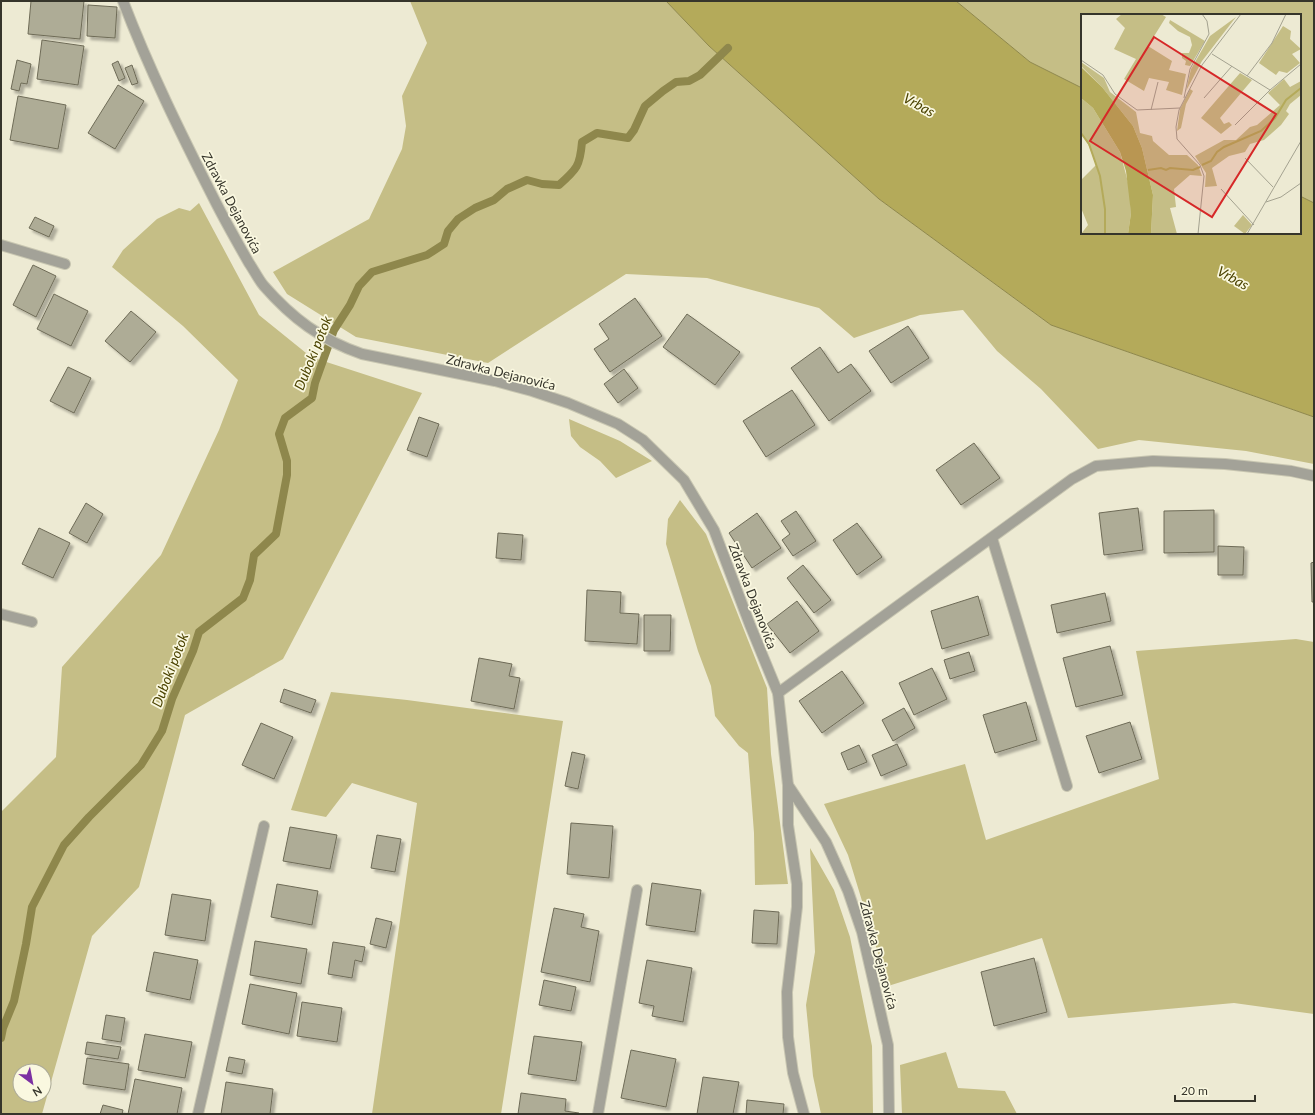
<svg xmlns="http://www.w3.org/2000/svg" width="1315" height="1115" viewBox="0 0 1315 1115" font-family="Lato,sans-serif">
  <style>
    .green { fill: #c5be86; fill-rule: evenodd }
    .water { fill: #b4aa5a; stroke: #8e874c }
    .lines { fill: none; stroke-linecap: round; stroke-linejoin: round }
    .stream { stroke: #8e874c; stroke-width: 8 }
    .building { fill: #aeac96; stroke: #6e6b57; filter: url(#shadow) }
    .minor-casing { stroke: #c8c6b1; stroke-width: 12 }
    .minor { stroke: #a3a298; stroke-width: 10 }
    .labels { text-anchor: middle; stroke-width: 3.5; stroke-linejoin: round; paint-order: stroke }
    .street-label { font-size: 13px; fill: #36352b; stroke: #faf8e0 }
    .water-label { font-size: 14px; font-style: italic; fill: #4b4300; stroke: #faf8e0 }
    .inset-river { fill: none; stroke: #b4aa5a; stroke-width: 2 }
    .inset-road { fill: none; stroke: #a4a290; stroke-width: 1 }
    .view { fill: #d62828; fill-opacity: 0.15; stroke: #d62828; stroke-width: 2 }
    .inset-edge { fill: none; stroke: #36352b; stroke-width: 2 }
  </style>
  <defs>
    <filter id="shadow"><feDropShadow dx="3.5" dy="3.5" stdDeviation="1" flood-color="#0004"/></filter>
  </defs>
  <rect width="100%" height="100%" fill="#edead3"/>
  <g class="green">
    <path d="M 410,1 L 666,1 L 709,46 L 879,199 L 1051,325 L 1314,417 L 1314,464 L 1246,451 L 1139,440 L 1098,449 L 1041,389 L 997,351 L 963,310 L 920,315 L 854,338 L 819,308 L 707,278 L 626,274 L 488,363 L 356,337 L 287,294 L 273,272 L 369,219 L 402,149 L 406,126 L 402,96 L 427,43 Z"/>
    <path d="M 956,1 L 1314,1 L 1314,203 L 1300,196 L 1300,15 L 1082,15 L 1082,88 L 1030,62 Z"/>
    <path d="M 199,203 L 259,315 L 311,357 L 422,393 L 283,659 L 185,715 L 139,887 L 92,936 L 42,1114 L 1,1114 L 1,812 L 56,757 L 62,667 L 161,555 L 219,430 L 238,380 L 183,326 L 112,267 L 123,250 L 157,219 L 179,208 L 190,211 ZM 20,1071 L 44,1071 L 44,1095 L 20,1095 Z"/>
    <path d="M 569,419 L 620,441 L 652,461 L 616,478 L 600,461 L 580,447 L 571,436 Z"/>
    <path d="M 680,500 L 706,534 L 767,688 L 771,754 L 788,884 L 755,885 L 754,833 L 748,753 L 739,746 L 715,716 L 711,686 L 698,651 L 666,544 L 668,519 Z"/>
    <path d="M 1296,639 L 1314,642 L 1314,1014 L 1234,1003 L 1068,1018 L 1042,938 L 888,986 L 848,855 L 824,804 L 965,764 L 986,840 L 1159,779 L 1136,651 Z"/>
    <path d="M 331,692 L 407,700 L 563,721 L 501,1114 L 372,1114 L 417,803 L 352,783 L 326,817 L 291,810 Z"/>
    <path d="M 810,848 L 834,890 L 850,937 L 872,1046 L 873,1114 L 821,1114 L 813,1076 L 806,1005 L 815,952 Z"/>
    <path d="M 946,1052 L 958,1088 L 1005,1091 L 1017,1114 L 902,1114 L 900,1065 Z"/>
  </g>
  <path class="water" d="M 666,1 L 956,1 L 1030,62 L 1082,88 L 1082,233 L 1300,233 L 1300,196 L 1314,203 L 1314,417 L 1051,325 L 879,199 L 709,46 Z"/>
  <g class="lines">
    <path class="stream" d="M 1,1038 L 3,1028 L 14,1001 L 26,944 L 32,907 L 64,845 L 89,817 L 141,765 L 162,731 L 172,699 L 193,651 L 199,632 L 243,598 L 250,580 L 254,555 L 276,534 L 287,475 L 287,461 L 279,434 L 285,418 L 312,398 L 315,383 L 334,330 L 350,305 L 359,286 L 372,272 L 427,255 L 444,244 L 448,231 L 458,219 L 475,208 L 494,200 L 507,189 L 527,180 L 542,184 L 559,185 C 577,169 580,166 582,142 L 597,133 L 628,138 L 634,130 L 645,106 L 663,91 L 676,82 L 689,81 L 700,75 L 728,48"/>
  </g>
  <g class="building">
    <path d="M 31,1 L 84,1 L 80,39 L 28,34 Z"/>
    <path d="M 88,5 L 117,7 L 115,38 L 87,36 Z"/>
    <path d="M 42,40 L 84,46 L 78,85 L 37,79 Z"/>
    <path d="M 17,60 L 31,64 L 27,84 L 21,83 L 19,91 L 11,89 Z"/>
    <path d="M 118,61 L 125,78 L 119,81 L 112,64 Z"/>
    <path d="M 132,65 L 138,83 L 132,85 L 125,68 Z"/>
    <path d="M 118,85 L 144,101 L 115,149 L 88,133 Z"/>
    <path d="M 18,96 L 66,105 L 58,149 L 10,140 Z"/>
    <path d="M 35,217 L 54,226 L 49,237 L 29,228 Z"/>
    <path d="M 33,265 L 56,276 L 36,317 L 13,305 Z"/>
    <path d="M 54,294 L 88,311 L 71,346 L 37,329 Z"/>
    <path d="M 635,298 L 662,336 L 610,372 L 594,349 L 609,339 L 599,324 Z"/>
    <path d="M 131,311 L 156,332 L 130,362 L 105,341 Z"/>
    <path d="M 687,314 L 740,352 L 715,385 L 663,347 Z"/>
    <path d="M 908,326 L 929,358 L 891,383 L 869,351 Z"/>
    <path d="M 820,347 L 838,373 L 851,364 L 871,391 L 829,421 L 791,368 Z"/>
    <path d="M 68,367 L 91,378 L 74,413 L 50,401 Z"/>
    <path d="M 624,369 L 638,388 L 618,403 L 604,384 Z"/>
    <path d="M 792,390 L 815,425 L 766,457 L 743,421 Z"/>
    <path d="M 419,417 L 439,424 L 427,457 L 407,450 Z"/>
    <path d="M 974,443 L 1000,478 L 961,505 L 936,470 Z"/>
    <path d="M 86,503 L 103,514 L 87,543 L 69,533 Z"/>
    <path d="M 1138,508 L 1143,550 L 1104,555 L 1099,513 Z"/>
    <path d="M 1214,510 L 1214,552 L 1164,553 L 1164,511 Z"/>
    <path d="M 796,511 L 816,541 L 793,556 L 782,540 L 790,534 L 781,521 Z"/>
    <path d="M 757,513 L 781,548 L 752,568 L 729,533 Z"/>
    <path d="M 857,523 L 882,557 L 857,575 L 833,540 Z"/>
    <path d="M 39,528 L 70,543 L 53,578 L 22,564 Z"/>
    <path d="M 498,533 L 523,535 L 521,560 L 496,558 Z"/>
    <path d="M 1218,546 L 1244,547 L 1243,575 L 1218,575 Z"/>
    <path d="M 1314,562 L 1314,602 L 1312,602 L 1311,563 Z"/>
    <path d="M 803,565 L 831,600 L 814,613 L 787,578 Z"/>
    <path d="M 587,590 L 621,592 L 620,613 L 639,614 L 637,644 L 585,641 Z"/>
    <path d="M 1105,593 L 1111,621 L 1057,633 L 1051,605 Z"/>
    <path d="M 978,596 L 989,635 L 942,649 L 931,611 Z"/>
    <path d="M 797,601 L 819,631 L 790,653 L 767,624 Z"/>
    <path d="M 644,615 L 671,615 L 670,651 L 644,651 Z"/>
    <path d="M 1110,646 L 1123,695 L 1076,707 L 1063,658 Z"/>
    <path d="M 969,652 L 975,671 L 950,679 L 944,660 Z"/>
    <path d="M 479,658 L 512,664 L 509,676 L 520,678 L 514,709 L 471,701 Z"/>
    <path d="M 932,668 L 947,699 L 914,715 L 899,683 Z"/>
    <path d="M 842,671 L 864,703 L 822,733 L 799,701 Z"/>
    <path d="M 284,689 L 316,700 L 311,713 L 280,702 Z"/>
    <path d="M 1026,702 L 1037,740 L 995,753 L 983,715 Z"/>
    <path d="M 904,708 L 915,728 L 893,741 L 882,720 Z"/>
    <path d="M 1130,722 L 1142,759 L 1099,773 L 1086,736 Z"/>
    <path d="M 261,723 L 293,737 L 274,779 L 242,765 Z"/>
    <path d="M 897,744 L 907,765 L 881,776 L 872,755 Z"/>
    <path d="M 859,745 L 867,762 L 848,770 L 841,753 Z"/>
    <path d="M 572,752 L 585,755 L 578,789 L 565,786 Z"/>
    <path d="M 571,823 L 613,826 L 609,878 L 567,874 Z"/>
    <path d="M 290,827 L 337,835 L 330,869 L 283,861 Z"/>
    <path d="M 377,835 L 401,839 L 395,872 L 371,868 Z"/>
    <path d="M 652,883 L 701,890 L 695,932 L 646,925 Z"/>
    <path d="M 277,884 L 318,891 L 312,925 L 271,917 Z"/>
    <path d="M 172,894 L 211,900 L 205,941 L 165,935 Z"/>
    <path d="M 554,908 L 584,914 L 581,927 L 599,931 L 590,982 L 541,972 Z"/>
    <path d="M 754,910 L 779,912 L 777,944 L 752,943 Z"/>
    <path d="M 376,918 L 392,922 L 386,948 L 370,944 Z"/>
    <path d="M 255,941 L 307,949 L 301,984 L 250,975 Z"/>
    <path d="M 333,942 L 365,947 L 362,962 L 355,960 L 352,978 L 328,974 Z"/>
    <path d="M 154,952 L 198,960 L 190,1000 L 146,991 Z"/>
    <path d="M 1034,958 L 1047,1012 L 994,1026 L 981,972 Z"/>
    <path d="M 647,960 L 692,968 L 683,1022 L 652,1016 L 654,1006 L 639,1003 Z"/>
    <path d="M 544,980 L 576,987 L 571,1011 L 539,1005 Z"/>
    <path d="M 250,984 L 297,993 L 289,1034 L 242,1024 Z"/>
    <path d="M 302,1002 L 342,1008 L 337,1042 L 297,1036 Z"/>
    <path d="M 106,1015 L 125,1018 L 121,1042 L 102,1039 Z"/>
    <path d="M 145,1034 L 192,1042 L 185,1078 L 138,1070 Z"/>
    <path d="M 534,1036 L 582,1042 L 576,1081 L 528,1074 Z"/>
    <path d="M 87,1042 L 121,1047 L 118,1059 L 85,1054 Z"/>
    <path d="M 631,1050 L 676,1059 L 666,1107 L 621,1098 Z"/>
    <path d="M 229,1057 L 245,1060 L 242,1074 L 226,1071 Z"/>
    <path d="M 87,1058 L 129,1064 L 125,1090 L 83,1084 Z"/>
    <path d="M 703,1077 L 739,1082 L 733,1114 L 697,1114 Z"/>
    <path d="M 135,1079 L 182,1088 L 177,1114 L 128,1114 Z"/>
    <path d="M 226,1082 L 273,1089 L 270,1114 L 221,1114 Z"/>
    <path d="M 521,1093 L 566,1099 L 565,1111 L 579,1113 L 578,1114 L 518,1114 Z"/>
    <path d="M 747,1100 L 784,1104 L 783,1114 L 746,1114 Z"/>
    <path d="M 103,1105 L 123,1110 L 122,1114 L 100,1114 Z"/>
  </g>
  <g class="lines">
    <defs>
      <g id="minor">
        <path d="M 123,1 C 149,69 181,134 214,199 C 225,221 237,242 249,263 C 254,270 258,279 264,286 C 292,318 321,340 362,354 L 495,381 L 532,391 L 568,403 L 618,424 L 643,440 L 684,480 L 714,530 L 750,625 L 778,693 L 788,785 L 788,825 L 797,884 L 797,907 L 787,992 L 788,1037 L 793,1073 L 804,1114"/>
        <path d="M 1,245 L 65,264"/>
        <path d="M 992,538 L 1067,786"/>
        <path d="M 1,614 L 32,622"/>
        <path d="M 778,693 L 1072,479 L 1096,466 L 1153,461 L 1225,464 L 1291,471 L 1314,476"/>
        <path d="M 788,785 L 826,842 L 848,891 L 862,932 L 888,1045 L 889,1114"/>
        <path d="M 198,1114 L 264,826"/>
        <path d="M 598,1114 L 637,890"/>
      </g>
    </defs>
    <use href="#minor" class="minor-casing"/>
    <use href="#minor" class="minor"/>
  </g>
  <g class="labels">
    <g class="street-label">
      <text transform="translate(232 203) rotate(62)" y="5">Zdravka Dejanovića</text>
      <text transform="translate(501 372) rotate(14)" y="5">Zdravka Dejanovića</text>
      <text transform="translate(753 596) rotate(69)" y="5">Zdravka Dejanovića</text>
      <text transform="translate(879 955) rotate(75)" y="5">Zdravka Dejanovića</text>
    </g>
    <g class="water-label">
      <text transform="translate(919 105) rotate(29)" y="5">Vrbas</text>
      <text transform="translate(1233 278) rotate(29)" y="5">Vrbas</text>
      <text transform="translate(313 353) rotate(-68)" y="5">Duboki potok</text>
      <text transform="translate(170 670) rotate(-69)" y="5">Duboki potok</text>
    </g>
  </g>
  <g transform="translate(1081 14)">
    <rect width="220" height="220" fill="#edead3"/>
    <path d="M 41,0 L 80,0 L 85,3 L 67,32 L 91,47 L 88,56 L 105,60 L 101,81 L 85,76 L 88,68 L 68,64 L 63,77 L 43,65 L 55,45 L 33,35 L 44,14 L 35,5 ZM 155,3 L 121,47 L 105,77 L 110,55 L 129,22 ZM 89,6 L 124,27 L 109,52 L 104,51 L 105,47 L 101,44 L 101,39 L 108,39 L 111,31 L 109,23 L 97,17 L 88,9 ZM 202,12 L 210,17 L 209,25 L 220,35 L 211,40 L 219,49 L 206,59 L 198,57 L 195,61 L 178,49 ZM 0,48 L 23,64 L 29,78 L 55,98 L 59,119 L 71,122 L 72,127 L 88,141 L 106,141 L 117,151 L 121,162 L 109,161 L 93,175 L 95,193 L 89,194 L 96,220 L 70,220 L 72,181 L 61,134 L 52,112 L 21,73 L 0,52 ZM 159,59 L 171,66 L 139,104 L 143,110 L 148,108 L 151,111 L 140,120 L 120,104 ZM 203,65 L 209,73 L 220,67 L 220,81 L 209,90 L 205,97 L 208,100 L 200,111 L 183,126 L 169,130 L 164,138 L 148,142 L 131,154 L 136,172 L 124,173 L 125,159 L 114,142 L 143,126 L 155,126 L 169,113 L 176,111 L 199,91 L 187,79 ZM 109,75 L 112,77 L 105,90 L 100,114 L 96,117 L 99,95 ZM 0,84 L 12,94 L 39,138 L 49,176 L 50,199 L 47,220 L 0,220 L 7,211 L 0,194 L 0,166 L 15,151 L 8,132 L 0,120 ZM 162,201 L 171,211 L 164,220 L 153,212 Z" fill="#c5be86"/>
    <path d="M 0,53 L 21,73 L 52,112 L 61,134 L 72,181 L 70,220 L 47,220 L 50,199 L 45,157 L 39,138 L 12,94 L 0,84 Z" fill="#b4aa5a"/>
    <path class="inset-river" d="M 0,119 L 8,130 L 19,162 L 24,195 L 24,220M 121,151 L 130,147 L 136,138 L 143,133 L 180,117 L 194,104 L 205,86 L 220,74M 67,156 L 80,154 L 85,156 L 89,154 L 112,156 L 119,153"/>
    <path class="inset-road" d="M 131,40 L 189,76 L 154,111M 0,46 L 22,61 L 34,80 L 56,96 L 99,94M 166,62 L 191,29 L 205,0M 189,76 L 220,50M 103,84 L 109,55 L 128,20 L 126,7 L 121,0M 123,84 L 151,52M 70,96 L 77,68M 164,144 L 192,173M 140,175 L 173,211M 185,188 L 200,183 L 220,169M 117,220 L 123,162 L 119,151 L 96,125 L 95,113 L 98,96 L 121,51 L 160,0M 166,220 L 220,127"/>
    <path class="view" d="M 73,23 L 195,100 L 131,203 L 9,127 Z"/>
    <rect width="220" height="220" class="inset-edge"/>
  </g>
  <rect width="1315" height="1115" fill="none" stroke="#36352b" stroke-width="4"/>
  <g transform="translate(32 1083) rotate(148)"><circle r="19" fill="#faf8e0" stroke="#acaa98"/>
  <path d="M0-3L7 15L0 10L-7 15Z" fill="#7c30a2"/>
  <text y="-6" font-size="11" font-weight="bold" text-anchor="middle" fill="#36352b">N</text>
  </g>
  <path d="M1175 1095v6h80v-6" fill="none" stroke="#36352b" stroke-width="2"/>
  <text x="1181" y="1095" font-size="12" fill="#36352b" stroke="#faf8e0" stroke-width="3" paint-order="stroke">20 m</text>
</svg>
